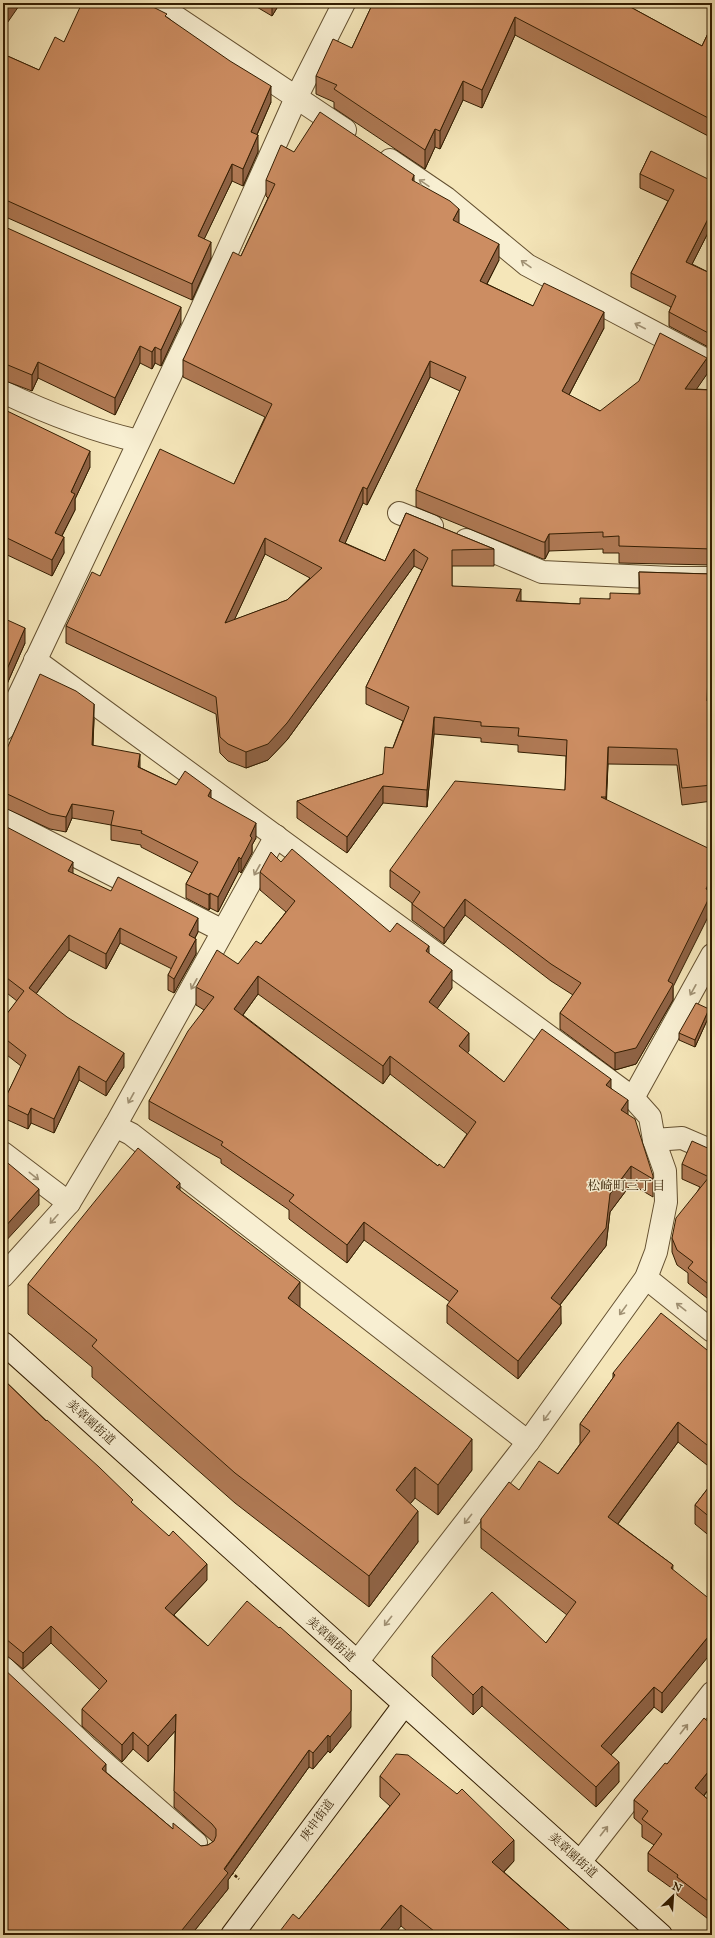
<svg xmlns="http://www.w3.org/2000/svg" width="715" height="1938" viewBox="0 0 715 1938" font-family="'IM FELL Great Primer','Noto Serif JP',serif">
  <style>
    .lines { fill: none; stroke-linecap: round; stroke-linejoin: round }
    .street-casing { stroke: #645030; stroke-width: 24 }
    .secondary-casing { stroke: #341e02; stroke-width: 24 }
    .path { stroke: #341e02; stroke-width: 2.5; stroke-dasharray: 3 2; stroke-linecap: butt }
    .street { stroke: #f8efd2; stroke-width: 22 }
    .secondary { stroke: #f8efd2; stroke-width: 22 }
    .wall { fill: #af7954; stroke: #341e02; fill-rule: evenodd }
    .shaded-wall { fill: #8f6345; stroke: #341e02 }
    .building { fill: #cc8d62; stroke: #341e02; fill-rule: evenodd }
    .oneway { stroke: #a09174 }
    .labels { text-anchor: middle; stroke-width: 3; stroke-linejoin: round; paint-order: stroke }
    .street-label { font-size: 12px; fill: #341e02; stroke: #f8efd2 }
    .neighbourhood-label { font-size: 13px; fill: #341e02; stroke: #f8efd2 }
  </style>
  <rect width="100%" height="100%" fill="#f5e6b9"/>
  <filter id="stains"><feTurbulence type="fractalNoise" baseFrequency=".005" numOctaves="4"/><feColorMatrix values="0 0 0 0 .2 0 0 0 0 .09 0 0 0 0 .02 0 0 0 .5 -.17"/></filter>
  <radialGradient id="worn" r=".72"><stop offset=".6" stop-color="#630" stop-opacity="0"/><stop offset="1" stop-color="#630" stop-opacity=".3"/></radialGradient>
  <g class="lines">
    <defs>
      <g id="street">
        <path d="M 155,3 L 345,130"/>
        <path d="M 390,160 L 446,198 L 527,265 L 712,363"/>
        <path d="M 3,392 C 47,413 91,430 138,441"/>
        <path d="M 399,513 L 432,526"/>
        <path d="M 466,540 L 542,572 L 671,578 L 712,578"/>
        <path d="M 35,660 L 633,1098 L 650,1117 L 654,1140 L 665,1171 L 666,1202 L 656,1252 L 646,1278 L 528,1442 L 357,1662"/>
        <path d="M 3,729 L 198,317 L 296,98 L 344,3"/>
        <path d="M 3,819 L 223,931"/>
        <path d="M 633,1098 L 712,955"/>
        <path d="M 115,1126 L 131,1134 L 528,1442"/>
        <path d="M 654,1140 L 682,1138 L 712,1151"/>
        <path d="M 3,1153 L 69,1203"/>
        <path d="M 3,1276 L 69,1203 L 115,1126 L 276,836"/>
        <path d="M 646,1278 L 712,1331"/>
        <path d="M 3,1667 L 86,1747 L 196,1843"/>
        <path d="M 580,1862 L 712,1693"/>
      </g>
      <g id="secondary">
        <path d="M 3,1343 L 661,1935"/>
        <path d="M 232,1935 L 404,1705"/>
      </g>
    </defs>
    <use href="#street" class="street-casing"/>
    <use href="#secondary" class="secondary-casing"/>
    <path class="path" d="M 231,1872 L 239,1879"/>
    <use href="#street" class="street"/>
    <use href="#secondary" class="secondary"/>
  </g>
  <g class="wall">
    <path d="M 250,3 L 280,3 L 272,16 Z"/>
    <path d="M 373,3 L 623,3 L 702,46 L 712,25 L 712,138 L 515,35 L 482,108 L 463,100 L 440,149 L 435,147 L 425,169 L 334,108 L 334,102 L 316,94 L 316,76 L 352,48 Z"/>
    <path d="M 167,17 L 271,102 L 257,135 L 258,152 L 243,186 L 232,181 L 204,239 L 211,258 L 192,300 L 8,218 L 3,217 L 3,54 L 39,70 L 64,42 Z"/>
    <path d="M 651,151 L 712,225 L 692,264 L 712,274 L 712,349 L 669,326 L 669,312 L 671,307 L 631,287 L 631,273 L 668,201 L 640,188 L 640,174 Z"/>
    <path d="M 294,152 L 414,182 L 499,260 L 487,284 L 533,306 L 604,328 L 569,395 L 600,411 L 707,374 L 696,389 L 712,390 L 712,565 L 619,563 L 619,553 L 603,553 L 603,549 L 549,551 L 545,559 L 543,559 L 416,507 L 416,490 L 460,391 L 430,377 L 367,505 L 363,503 L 345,543 L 385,561 L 406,513 L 494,549 L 494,566 L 452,566 L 452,586 L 521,601 L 580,604 L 639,594 L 639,572 L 712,574 L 712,664 L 709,664 L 707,701 L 712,701 L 712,801 L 682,805 L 677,765 L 608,764 L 606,800 L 673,987 L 673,1000 L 636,1064 L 615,1070 L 560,1029 L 560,1013 L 573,995 L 551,981 L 465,915 L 444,944 L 412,920 L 412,903 L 390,887 L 390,870 L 565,790 L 566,756 L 518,752 L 518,745 L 481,742 L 481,738 L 434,734 L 427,807 L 383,803 L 347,853 L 297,818 L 297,801 L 383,774 L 403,721 L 366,704 L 366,687 L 422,570 L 414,566 L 287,740 L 268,760 L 246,768 L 228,761 L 220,753 L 216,714 L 66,643 L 66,626 L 100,576 L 234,484 L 265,417 L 183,377 L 183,360 L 241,256 L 268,198 L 266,196 L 266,180 ZM 265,554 L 310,578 L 287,600 L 234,620 Z"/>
    <path d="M 3,226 L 181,323 L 161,366 L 155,363 L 152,369 L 140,363 L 115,415 L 38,378 L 32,391 L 3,380 Z"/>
    <path d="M 3,409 L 90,467 L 75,499 L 75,510 L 62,536 L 64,553 L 52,576 L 3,553 Z"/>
    <path d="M 3,618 L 25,643 L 7,684 L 3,682 Z"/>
    <path d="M 94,719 L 93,745 L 176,785 L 211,798 L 256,838 L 252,845 L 252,853 L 241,873 L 239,871 L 218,912 L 210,908 L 209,910 L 186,898 L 186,884 L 192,873 L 141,847 L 141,845 L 111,840 L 111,825 L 72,818 L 66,832 L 50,829 L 3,807 L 3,752 L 5,753 Z"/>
    <path d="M 3,825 L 73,874 L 198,932 L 195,938 L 196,954 L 174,993 L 168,990 L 168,975 L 172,969 L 120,943 L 106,969 L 69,950 L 36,994 L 124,1067 L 106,1096 L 79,1080 L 54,1133 L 31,1123 L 28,1129 L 3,1118 L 3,1103 L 21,1066 L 3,1052 L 3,1019 L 17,1001 L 3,990 Z"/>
    <path d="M 281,862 L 390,932 L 429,953 L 452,988 L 437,1008 L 469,1051 L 467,1053 L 504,1082 L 611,1088 L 628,1115 L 653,1179 L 653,1197 L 631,1184 L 610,1212 L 606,1246 L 560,1305 L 561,1324 L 518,1379 L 447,1323 L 447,1305 L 450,1302 L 364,1240 L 347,1263 L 289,1219 L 289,1210 L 221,1163 L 221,1159 L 149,1119 L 149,1101 L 204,1010 L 196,1005 L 196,987 L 238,964 L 261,944 L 286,912 L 260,890 L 260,872 ZM 258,994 L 383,1084 L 390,1074 L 467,1134 L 444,1168 L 438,1166 L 243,1015 Z"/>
    <path d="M 709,1016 L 695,1047 L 679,1040 L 679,1033 Z"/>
    <path d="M 712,1150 L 712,1302 L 688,1283 L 688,1273 L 677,1265 L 672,1252 L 672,1238 L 700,1187 L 682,1179 L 682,1164 Z"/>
    <path d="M 180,1190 L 300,1308 L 472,1470 L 438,1515 L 415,1498 L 410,1504 L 418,1542 L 369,1607 L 235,1503 L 92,1377 L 92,1367 L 28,1314 L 28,1284 Z"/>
    <path d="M 712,1354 L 712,1469 L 678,1442 L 618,1524 L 673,1565 L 662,1713 L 654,1707 L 611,1755 L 619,1782 L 596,1807 L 482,1706 L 473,1715 L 432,1676 L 432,1656 L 546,1643 L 567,1615 L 481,1548 L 481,1519 L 519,1490 L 558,1474 L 580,1444 L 580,1424 L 613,1378 L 613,1373 Z"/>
    <path d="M 3,1379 L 133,1504 L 207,1580 L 174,1615 L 208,1646 L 351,1727 L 330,1753 L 328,1751 L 313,1769 L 309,1767 L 228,1880 L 228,1889 L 191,1935 L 3,1935 L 106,1772 L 173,1829 L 201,1846 L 208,1845 L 213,1842 L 174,1807 L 175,1731 L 148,1762 L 133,1749 L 122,1762 L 82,1726 L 82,1709 L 100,1690 L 51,1643 L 23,1669 L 6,1655 L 3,1655 Z"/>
    <path d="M 712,1483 L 712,1538 L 695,1524 L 695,1505 Z"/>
    <path d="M 712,1725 L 712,1785 L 704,1796 L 712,1803 L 712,1922 L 677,1895 L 677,1892 L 648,1871 L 648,1853 L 654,1845 L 642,1837 L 642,1825 L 634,1818 L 634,1800 L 667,1764 Z"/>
    <path d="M 380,1776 L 514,1861 L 504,1872 L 575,1935 L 412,1935 L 401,1926 L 299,1919 L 390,1806 L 380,1797 Z"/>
  </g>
  <g class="shaded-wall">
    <path d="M 10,3 L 21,3 L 3,29 L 3,13 Z"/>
    <path d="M 272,3 L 280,3 L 272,16 Z"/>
    <path d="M 515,17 L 515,35 L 482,108 L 482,90 Z"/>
    <path d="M 463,81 L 463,100 L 440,149 L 440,131 Z"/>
    <path d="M 271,86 L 271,102 L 251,148 L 251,132 Z"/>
    <path d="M 435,129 L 435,147 L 425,169 L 425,150 Z"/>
    <path d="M 258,135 L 258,152 L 243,186 L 243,169 Z"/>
    <path d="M 232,164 L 232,181 L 198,252 L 198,236 Z"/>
    <path d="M 414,175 L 414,192 L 412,180 Z"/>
    <path d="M 459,209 L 459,225 L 453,220 Z"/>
    <path d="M 712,211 L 712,225 L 686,276 L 686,262 Z"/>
    <path d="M 211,242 L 211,258 L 192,300 L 192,284 Z"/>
    <path d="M 499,244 L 499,260 L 480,297 L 480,281 Z"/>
    <path d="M 181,307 L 181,323 L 161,366 L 161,350 Z"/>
    <path d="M 604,312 L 604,328 L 562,408 L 562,391 Z"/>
    <path d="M 140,346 L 140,363 L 115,415 L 115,398 Z"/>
    <path d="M 155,347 L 155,363 L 152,369 L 152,352 Z"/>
    <path d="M 707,358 L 707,374 L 685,406 L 685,389 Z"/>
    <path d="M 430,361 L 430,377 L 367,505 L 367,489 Z"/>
    <path d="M 38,362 L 38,378 L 32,391 L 32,375 Z"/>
    <path d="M 90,451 L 90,467 L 75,499 L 75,510 L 55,549 L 55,533 L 71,492 Z"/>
    <path d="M 363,487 L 363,503 L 339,557 L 339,541 Z"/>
    <path d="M 549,534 L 549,551 L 545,559 L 545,542 Z"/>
    <path d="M 64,537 L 64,553 L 52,576 L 52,560 Z"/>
    <path d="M 265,538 L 265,554 L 225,640 L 225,623 Z"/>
    <path d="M 414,549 L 414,566 L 287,740 L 268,760 L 246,768 L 246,752 Z"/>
    <path d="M 521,589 L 521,606 L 516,601 Z"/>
    <path d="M 25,628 L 25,643 L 7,684 L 7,669 Z"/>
    <path d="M 709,647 L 709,664 L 707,717 L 707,701 Z"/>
    <path d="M 94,704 L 94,719 L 92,760 L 92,745 Z"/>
    <path d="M 434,717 L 434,734 L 427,807 L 427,790 Z"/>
    <path d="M 608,747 L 608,764 L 606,813 L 606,797 Z"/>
    <path d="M 140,754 L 140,768 L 138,767 Z"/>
    <path d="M 383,786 L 383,803 L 347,853 L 347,837 Z"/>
    <path d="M 211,790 L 211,804 L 208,796 Z"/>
    <path d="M 72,804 L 72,818 L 66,832 L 66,817 Z"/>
    <path d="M 256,823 L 256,838 L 252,845 L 252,853 L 241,873 L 241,859 L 250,836 Z"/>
    <path d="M 239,857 L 239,871 L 218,912 L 218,897 Z"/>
    <path d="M 73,862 L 73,876 L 68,871 Z"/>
    <path d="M 712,877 L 712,909 L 673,987 L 673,1000 L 636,1064 L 615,1070 L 615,1053 L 668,981 L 706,889 Z"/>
    <path d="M 210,893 L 210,908 L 209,910 L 209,895 Z"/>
    <path d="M 465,899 L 465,915 L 444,944 L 444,928 Z"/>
    <path d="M 198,918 L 198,932 L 189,949 L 189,935 Z"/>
    <path d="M 120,928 L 120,943 L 106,969 L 106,954 Z"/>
    <path d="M 69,935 L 69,950 L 29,1003 L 29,988 Z"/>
    <path d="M 196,939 L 196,954 L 174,993 L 174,979 Z"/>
    <path d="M 429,946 L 429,964 L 426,951 Z"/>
    <path d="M 452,970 L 452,988 L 429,1020 L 429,1002 Z"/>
    <path d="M 258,976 L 258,994 L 234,1027 L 234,1009 Z"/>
    <path d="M 709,1009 L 709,1016 L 695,1047 L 695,1040 Z"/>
    <path d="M 469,1033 L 469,1051 L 459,1064 L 459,1046 Z"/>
    <path d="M 124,1053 L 124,1067 L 106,1096 L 106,1082 Z"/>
    <path d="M 390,1056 L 390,1074 L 383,1084 L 383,1066 Z"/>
    <path d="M 79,1066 L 79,1080 L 54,1133 L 54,1119 Z"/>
    <path d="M 611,1079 L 611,1097 L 606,1085 Z"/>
    <path d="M 628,1100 L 628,1118 L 621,1110 Z"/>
    <path d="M 31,1108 L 31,1123 L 28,1129 L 28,1115 Z"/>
    <path d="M 631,1166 L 631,1184 L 610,1212 L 606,1246 L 551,1316 L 551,1298 L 610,1194 Z"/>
    <path d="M 180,1183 L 180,1213 L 176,1187 Z"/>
    <path d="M 39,1189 L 39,1205 L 3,1244 L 3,1229 Z"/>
    <path d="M 364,1222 L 364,1240 L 347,1263 L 347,1245 Z"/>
    <path d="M 300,1282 L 300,1313 L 288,1298 Z"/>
    <path d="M 561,1306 L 561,1324 L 518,1379 L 518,1361 Z"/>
    <path d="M 678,1422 L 678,1442 L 608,1537 L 608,1517 Z"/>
    <path d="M 472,1439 L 472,1470 L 438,1515 L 438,1485 Z"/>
    <path d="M 415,1467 L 415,1498 L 396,1521 L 396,1490 Z"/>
    <path d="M 418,1511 L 418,1542 L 369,1607 L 369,1576 Z"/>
    <path d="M 207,1564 L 207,1580 L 165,1624 L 165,1608 Z"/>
    <path d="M 51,1626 L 51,1643 L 23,1669 L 23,1653 Z"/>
    <path d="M 712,1632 L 712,1652 L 662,1713 L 662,1693 Z"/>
    <path d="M 482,1686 L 482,1706 L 473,1715 L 473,1695 Z"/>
    <path d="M 654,1687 L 654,1707 L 601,1766 L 601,1746 Z"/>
    <path d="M 351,1690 L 351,1727 L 330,1753 L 330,1737 Z"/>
    <path d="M 176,1714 L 176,1730 L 148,1762 L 148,1746 Z"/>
    <path d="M 133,1732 L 133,1749 L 122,1762 L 122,1745 Z"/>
    <path d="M 328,1735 L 328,1751 L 313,1769 L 313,1753 Z"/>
    <path d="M 309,1750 L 309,1767 L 228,1880 L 228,1889 L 191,1935 L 178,1935 Z"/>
    <path d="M 619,1762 L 619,1782 L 596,1807 L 596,1787 Z"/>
    <path d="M 106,1764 L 106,1781 L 102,1769 Z"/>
    <path d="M 712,1767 L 712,1785 L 695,1806 L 695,1788 Z"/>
    <path d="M 514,1840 L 514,1861 L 492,1884 L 492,1862 Z"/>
    <path d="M 401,1905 L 401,1926 L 394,1935 L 376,1935 Z"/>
  </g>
  <g class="building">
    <path d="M 3,3 L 10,3 L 3,13 Z"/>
    <path d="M 82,3 L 145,3 L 167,14 L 165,16 L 230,61 L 271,86 L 251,132 L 258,135 L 243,169 L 232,164 L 198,236 L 211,242 L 192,284 L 8,201 L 3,200 L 3,54 L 39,70 L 55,37 L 64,42 Z"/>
    <path d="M 373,3 L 623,3 L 702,46 L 712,25 L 712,120 L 515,17 L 482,90 L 463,81 L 440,131 L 435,129 L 425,150 L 334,89 L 337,85 L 316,76 L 333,39 L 352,48 Z"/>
    <path d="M 320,112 L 414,175 L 412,180 L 450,201 L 459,209 L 453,220 L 499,244 L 480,281 L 533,306 L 544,283 L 604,312 L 562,391 L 600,411 L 639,381 L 660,333 L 707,358 L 685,389 L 712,390 L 712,549 L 619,546 L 619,536 L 603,537 L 603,532 L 549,534 L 545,542 L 543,542 L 416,490 L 466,377 L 430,361 L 367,489 L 363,487 L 339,541 L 385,561 L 406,513 L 494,549 L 452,550 L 452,586 L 521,589 L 516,601 L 580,604 L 580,598 L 610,599 L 610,593 L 640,594 L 639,572 L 712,574 L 712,647 L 709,647 L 707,701 L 712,701 L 712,785 L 682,788 L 677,749 L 608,747 L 606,797 L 601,797 L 712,850 L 712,877 L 706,889 L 712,892 L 668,981 L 673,984 L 636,1048 L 615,1053 L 560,1013 L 581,983 L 551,964 L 465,899 L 444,928 L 412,904 L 420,892 L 390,870 L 455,781 L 565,790 L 567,740 L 518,736 L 519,728 L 481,726 L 481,722 L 434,717 L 427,790 L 383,786 L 347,837 L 297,801 L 383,774 L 385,747 L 393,748 L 409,707 L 366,687 L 428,558 L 414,549 L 287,723 L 268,744 L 246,752 L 228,744 L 220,737 L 216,697 L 66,626 L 92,572 L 100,576 L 160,449 L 234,484 L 272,404 L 183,360 L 233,252 L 241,256 L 275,184 L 266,180 L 281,145 L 294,152 ZM 265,538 L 322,568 L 287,600 L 225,623 Z"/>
    <path d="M 651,151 L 712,181 L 712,211 L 686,262 L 712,274 L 712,335 L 669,312 L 676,296 L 631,273 L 674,190 L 640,174 Z"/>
    <path d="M 3,226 L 181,307 L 161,350 L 155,347 L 152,352 L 140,346 L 115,398 L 38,362 L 32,375 L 3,363 Z"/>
    <path d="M 3,409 L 90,451 L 71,492 L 75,494 L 55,533 L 64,537 L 52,560 L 3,536 Z"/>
    <path d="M 3,618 L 25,628 L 7,669 L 3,667 Z"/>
    <path d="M 40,674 L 76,691 L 94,704 L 92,745 L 140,754 L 138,767 L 176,785 L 185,771 L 211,790 L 208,796 L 256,823 L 250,836 L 252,838 L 241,859 L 239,857 L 218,897 L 210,893 L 209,895 L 186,884 L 198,862 L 141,833 L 142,831 L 111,825 L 114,811 L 72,804 L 66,817 L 50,814 L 3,792 L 3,752 L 5,753 Z"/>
    <path d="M 3,825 L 73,862 L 68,871 L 111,891 L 118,877 L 198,918 L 189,935 L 196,939 L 174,979 L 168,975 L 177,957 L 120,928 L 106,954 L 69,935 L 29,988 L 67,1017 L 124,1053 L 106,1082 L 79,1066 L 54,1119 L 31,1108 L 28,1115 L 3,1103 L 26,1055 L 3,1037 L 3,1019 L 24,991 L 3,975 Z"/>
    <path d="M 292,849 L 390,932 L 397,923 L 429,946 L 426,951 L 452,970 L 429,1002 L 469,1033 L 459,1046 L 504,1082 L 542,1029 L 611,1079 L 606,1085 L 628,1100 L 621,1110 L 635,1119 L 653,1176 L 653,1179 L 631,1166 L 610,1194 L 606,1228 L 551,1298 L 561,1306 L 518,1361 L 447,1305 L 458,1291 L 364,1222 L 347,1245 L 289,1201 L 294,1195 L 221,1145 L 223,1142 L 149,1101 L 188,1031 L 214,997 L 196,987 L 217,950 L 238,964 L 256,941 L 261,944 L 295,901 L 260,872 L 271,852 L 281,862 ZM 258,976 L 383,1066 L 390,1056 L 476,1122 L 444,1168 L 439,1164 L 438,1166 L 234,1009 Z"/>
    <path d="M 696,1003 L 709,1009 L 695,1040 L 679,1033 Z"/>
    <path d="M 692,1141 L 712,1150 L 712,1287 L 688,1268 L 693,1262 L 677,1250 L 672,1238 L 676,1218 L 709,1177 L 682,1164 Z"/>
    <path d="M 138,1148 L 180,1183 L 176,1187 L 300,1282 L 288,1298 L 472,1439 L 438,1485 L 415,1467 L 396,1490 L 418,1511 L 369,1576 L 235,1473 L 92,1346 L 97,1340 L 28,1284 Z"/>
    <path d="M 3,1159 L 39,1189 L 3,1229 Z"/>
    <path d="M 661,1313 L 712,1354 L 712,1449 L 678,1422 L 608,1517 L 673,1565 L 671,1568 L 712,1601 L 712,1632 L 662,1693 L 654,1687 L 601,1746 L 619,1762 L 596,1787 L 482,1686 L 473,1695 L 432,1656 L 492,1592 L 546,1643 L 576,1602 L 481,1528 L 481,1519 L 509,1482 L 519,1490 L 539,1461 L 558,1474 L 590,1431 L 580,1424 L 615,1375 L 613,1373 Z"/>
    <path d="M 3,1379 L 46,1421 L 47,1420 L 99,1467 L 133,1500 L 131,1502 L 169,1536 L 173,1531 L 207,1564 L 165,1608 L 208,1646 L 247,1601 L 279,1628 L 280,1627 L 351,1690 L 351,1711 L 330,1737 L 328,1735 L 313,1753 L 309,1750 L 224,1869 L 228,1873 L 178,1935 L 3,1935 L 3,1668 L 106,1764 L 102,1769 L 173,1829 L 173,1823 L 201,1846 L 208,1845 L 214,1841 L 216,1836 L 216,1829 L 212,1824 L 174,1791 L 176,1714 L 148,1746 L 133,1732 L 122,1745 L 82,1709 L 107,1681 L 51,1626 L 23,1653 L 6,1639 L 3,1639 Z"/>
    <path d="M 712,1483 L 712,1519 L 695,1505 Z"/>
    <path d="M 704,1718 L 712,1725 L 712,1767 L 695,1788 L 712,1803 L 712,1904 L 677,1877 L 678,1875 L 648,1853 L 662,1834 L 642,1819 L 648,1811 L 634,1800 L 665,1763 L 667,1764 Z"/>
    <path d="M 396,1754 L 408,1755 L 457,1794 L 462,1789 L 514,1840 L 492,1862 L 575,1935 L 439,1935 L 401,1905 L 376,1935 L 277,1935 L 293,1914 L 299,1919 L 400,1794 L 380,1776 Z"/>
  </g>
  <defs><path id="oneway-shaft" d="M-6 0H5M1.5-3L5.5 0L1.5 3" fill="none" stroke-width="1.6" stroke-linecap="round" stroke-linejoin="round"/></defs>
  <g class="oneway">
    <use href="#oneway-shaft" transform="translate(424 183) rotate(-146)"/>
    <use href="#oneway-shaft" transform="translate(526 264) rotate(-145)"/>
    <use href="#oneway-shaft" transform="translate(640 326) rotate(-153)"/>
    <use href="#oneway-shaft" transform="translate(257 870) rotate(119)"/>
    <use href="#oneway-shaft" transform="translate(194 984) rotate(119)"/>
    <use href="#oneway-shaft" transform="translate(693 990) rotate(119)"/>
    <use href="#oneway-shaft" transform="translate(131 1098) rotate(119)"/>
    <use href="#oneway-shaft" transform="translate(34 1176) rotate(38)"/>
    <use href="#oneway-shaft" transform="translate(54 1219) rotate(132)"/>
    <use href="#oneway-shaft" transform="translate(681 1307) rotate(-142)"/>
    <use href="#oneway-shaft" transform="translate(623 1310) rotate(126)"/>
    <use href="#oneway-shaft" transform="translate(547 1416) rotate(126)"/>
    <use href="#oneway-shaft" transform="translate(468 1519) rotate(128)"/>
    <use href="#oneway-shaft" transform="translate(388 1621) rotate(128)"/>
    <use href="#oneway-shaft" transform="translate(684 1729) rotate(-52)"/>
    <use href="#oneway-shaft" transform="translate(604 1831) rotate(-52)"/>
  </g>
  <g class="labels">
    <g class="street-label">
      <text transform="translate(91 1422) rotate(42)" y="4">美章園街道</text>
      <text transform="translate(331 1639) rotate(42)" y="4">美章園街道</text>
      <text transform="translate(317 1820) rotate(-54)" y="4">庚申街道</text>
      <text transform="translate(573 1855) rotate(42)" y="4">美章園街道</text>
    </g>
    <g class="neighbourhood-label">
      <text x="626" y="1190">松崎町三丁目</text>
    </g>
  </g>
  <rect width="715" height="1938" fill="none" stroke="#f5e6b9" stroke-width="16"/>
  <rect x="4" y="4" width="707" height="1930" fill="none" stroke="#341e02" stroke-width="2"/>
  <rect x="8" y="8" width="699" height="1922" fill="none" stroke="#341e02"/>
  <g transform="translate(673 1896) rotate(25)" stroke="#f8efd2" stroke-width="3" paint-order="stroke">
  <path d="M0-3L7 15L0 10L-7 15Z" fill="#341e02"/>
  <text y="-6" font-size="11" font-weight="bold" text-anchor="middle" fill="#341e02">N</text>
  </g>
  <rect width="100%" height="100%" filter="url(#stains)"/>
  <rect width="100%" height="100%" fill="url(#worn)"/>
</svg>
